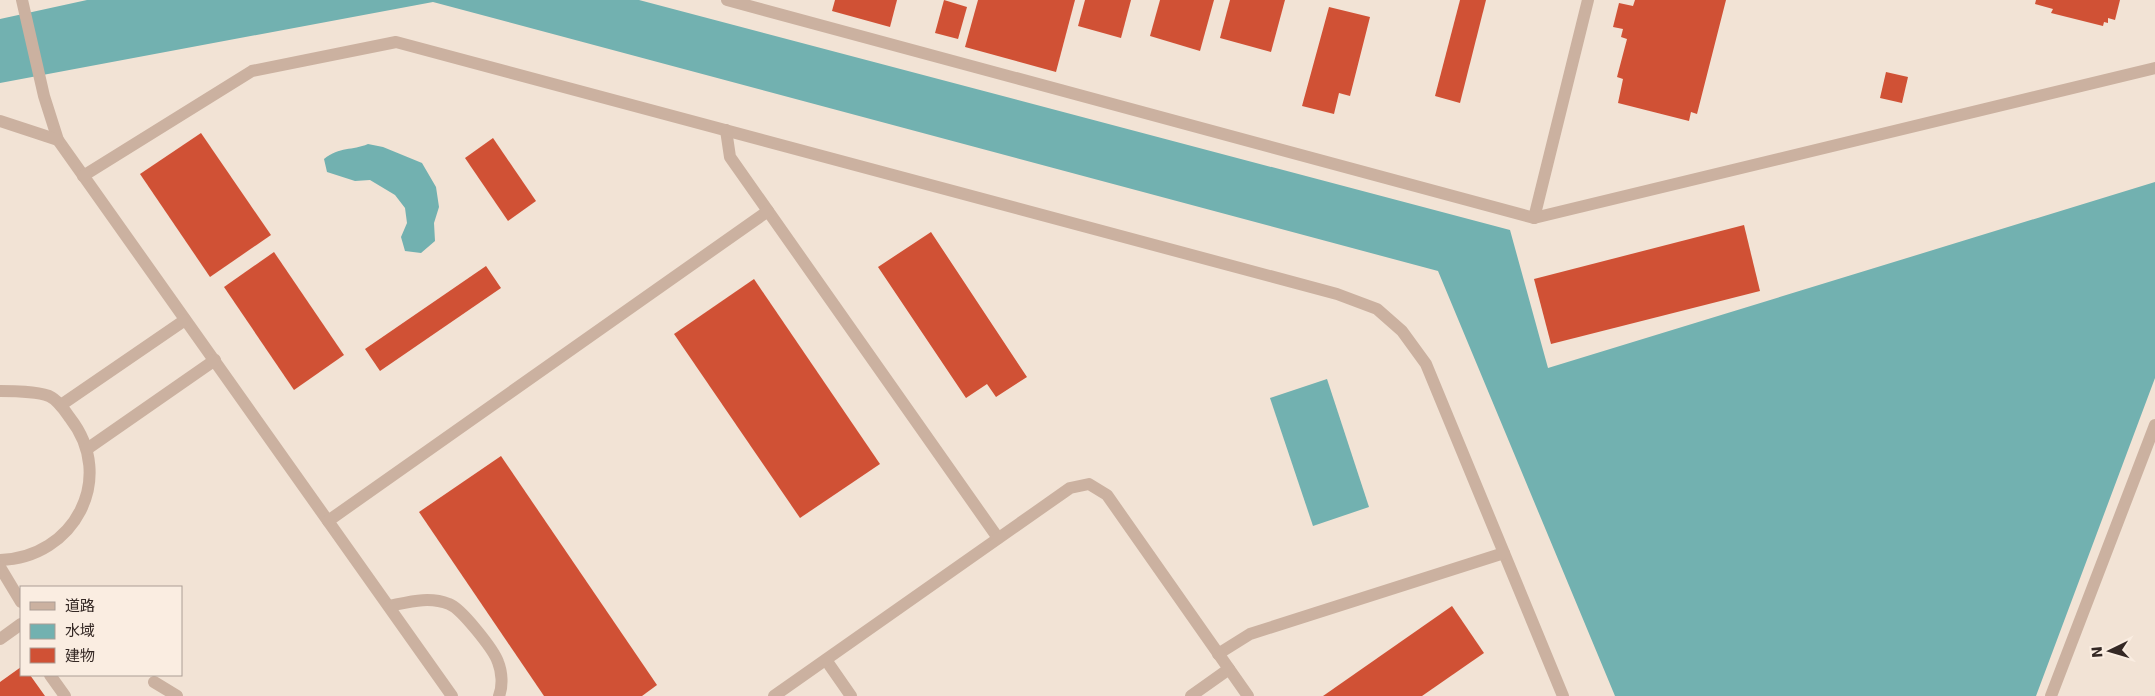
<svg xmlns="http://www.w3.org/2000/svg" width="2155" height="696" viewBox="0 0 2155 696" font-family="'DejaVu Sans','Noto Sans JP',sans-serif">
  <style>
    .water { fill: #72b1b0 }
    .building { fill: #d05135 }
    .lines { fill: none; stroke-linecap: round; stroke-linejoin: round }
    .service { stroke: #cbb1a0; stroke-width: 12 }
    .minor { stroke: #cbb1a0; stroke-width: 12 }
  </style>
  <rect width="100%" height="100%" fill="#f2e3d5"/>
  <g class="water">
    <path d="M 87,0 L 639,0 L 1510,230 L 1548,368 L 2155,182 L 2155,378 L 2036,696 L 1615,696 L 1438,271 L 433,2 L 0,83 L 0,19 Z"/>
    <path d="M 368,144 L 383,147 L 422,163 L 436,187 L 439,207 L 434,223 L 435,241 L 421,253 L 405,251 L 401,237 L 407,223 L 405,208 L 395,195 L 370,180 L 355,181 L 327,172 L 324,159 C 340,146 352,151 368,144 Z"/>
    <path d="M 1327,379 L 1369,507 L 1313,526 L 1270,398 Z"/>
  </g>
  <g class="building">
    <path d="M 835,0 L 897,0 L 890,27 L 832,11 Z"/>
    <path d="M 944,0 L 967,7 L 958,39 L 935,33 Z"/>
    <path d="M 978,0 L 1075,0 L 1056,72 L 965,47 Z"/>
    <path d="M 1085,0 L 1131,0 L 1121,38 L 1078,26 Z"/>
    <path d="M 1160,0 L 1214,0 L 1200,51 L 1150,36 Z"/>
    <path d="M 1230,0 L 1285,0 L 1271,52 L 1220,38 Z"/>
    <path d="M 1460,0 L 1486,0 L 1460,103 L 1435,96 Z"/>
    <path d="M 1635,0 L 1726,0 L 1697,114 L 1691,112 L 1689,121 L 1618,103 L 1623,79 L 1617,77 L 1627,39 L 1621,37 L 1623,29 L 1613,27 L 1619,3 L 1633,6 Z"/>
    <path d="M 2036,0 L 2120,0 L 2115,20 L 2108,18 L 2108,23 L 2104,22 L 2103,26 L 2051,13 L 2053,9 L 2035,4 Z"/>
    <path d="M 1329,7 L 1370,17 L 1350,96 L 1339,93 L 1334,114 L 1302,106 Z"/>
    <path d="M 1886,72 L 1908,77 L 1902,103 L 1880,98 Z"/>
    <path d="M 201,133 L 271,235 L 210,277 L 140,174 Z"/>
    <path d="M 493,138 L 536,201 L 508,221 L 465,158 Z"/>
    <path d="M 1744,225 L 1760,291 L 1551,344 L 1534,279 Z"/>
    <path d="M 931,232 L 1027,377 L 996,397 L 987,384 L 966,398 L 878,267 Z"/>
    <path d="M 274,252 L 344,355 L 294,390 L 224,287 Z"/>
    <path d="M 486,266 L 501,288 L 380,371 L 365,349 Z"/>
    <path d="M 754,279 L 880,464 L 800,518 L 674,334 Z"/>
    <path d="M 501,456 L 657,685 L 642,696 L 544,696 L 419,512 Z"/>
    <path d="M 1452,606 L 1484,653 L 1422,696 L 1323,696 Z"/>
    <path d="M 21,667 L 21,675 L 30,675 L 45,696 L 0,696 L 0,682 Z"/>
  </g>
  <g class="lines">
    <g class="service">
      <path d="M 22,0 L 44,96 L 58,140 L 452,696"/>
      <path d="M 0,121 L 58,140"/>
      <path d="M 726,130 L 730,157 L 998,538"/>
      <path d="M 83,176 L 252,71 L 396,42 L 1337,294 L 1377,309 L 1402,331 L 1426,364 L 1563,696"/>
      <path d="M 1534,218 L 1588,0"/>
      <path d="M 0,391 C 15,391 35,391 49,396 C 58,400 65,411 70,418 C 117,478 74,558 0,560"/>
      <path d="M 61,405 L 185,320"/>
      <path d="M 87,449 L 215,360"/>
      <path d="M 328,521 L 768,211"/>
      <path d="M 0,567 L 21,602"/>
      <path d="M 389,606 C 409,602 429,596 449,604 C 461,608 494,650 498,662 C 502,672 503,686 499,696"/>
      <path d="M 0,639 L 21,624"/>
      <path d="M 1218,654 L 1250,634 L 1504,553"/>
      <path d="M 826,660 L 851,696"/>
      <path d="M 50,675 L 65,696"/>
      <path d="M 154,682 L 177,696"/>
      <path d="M 774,696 L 1070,488 L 1089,484 L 1107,495 L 1248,696"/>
      <path d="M 1191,696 L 1229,669"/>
    </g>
    <g class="minor">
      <path d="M 727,0 L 1534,218 L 2155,68"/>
      <path d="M 2051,696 L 2155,425"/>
    </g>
  </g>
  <rect x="20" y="586" width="162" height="90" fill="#faede1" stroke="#ab9e95"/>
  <rect x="30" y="602" width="25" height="8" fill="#cbb1a0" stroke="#ab9e95"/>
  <text x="65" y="611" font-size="15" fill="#342824">道路</text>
  <rect x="30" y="624" width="25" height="15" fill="#72b1b0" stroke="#ab9e95"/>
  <text x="65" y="636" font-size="15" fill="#342824">水域</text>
  <rect x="30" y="648" width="25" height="15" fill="#d05135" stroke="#ab9e95"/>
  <text x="65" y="661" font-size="15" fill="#342824">建物</text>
  <g transform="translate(2110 651) rotate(265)" stroke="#faede1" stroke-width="4" paint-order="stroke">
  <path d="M0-4L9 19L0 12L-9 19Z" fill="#342824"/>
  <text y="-8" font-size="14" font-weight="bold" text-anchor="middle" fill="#342824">N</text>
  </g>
</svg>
